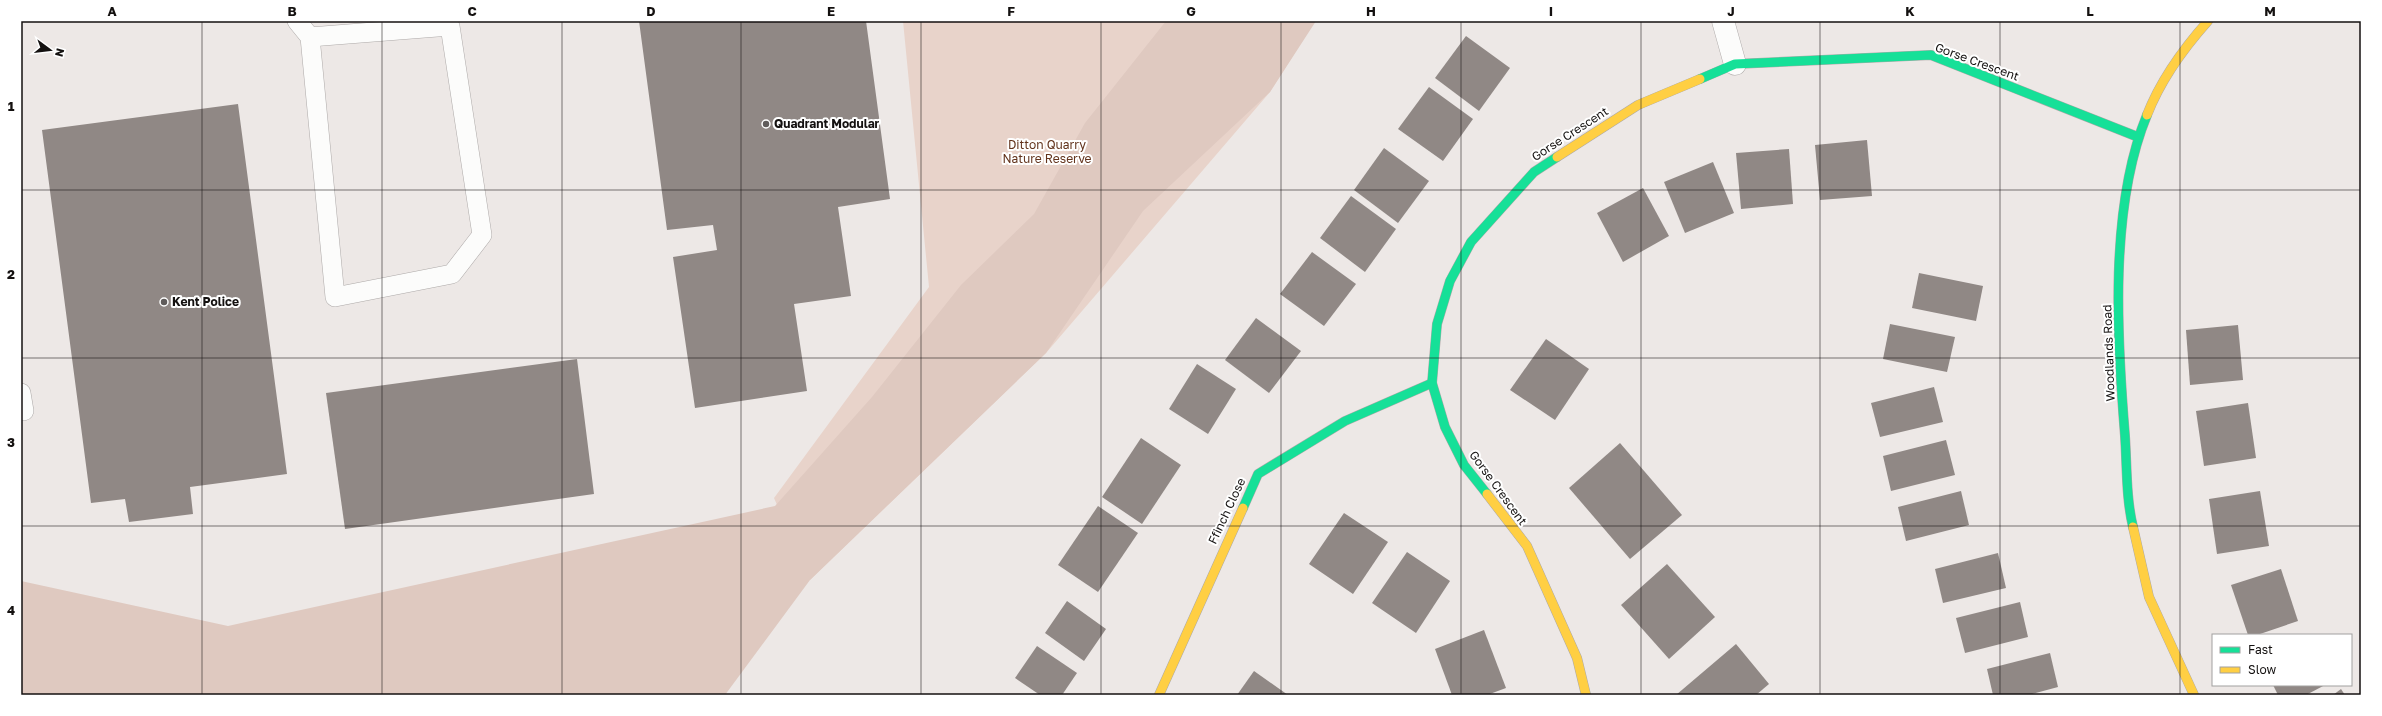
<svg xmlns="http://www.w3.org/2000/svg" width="2382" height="716" viewBox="0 0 2382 716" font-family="'Golos Text',sans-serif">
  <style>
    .green { fill: #e8d3ca }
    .forest { fill: #dfc9c0 }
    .building { fill: #908885 }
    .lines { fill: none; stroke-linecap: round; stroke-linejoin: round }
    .lane-casing { stroke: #ada9a8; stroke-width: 20 }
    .street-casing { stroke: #ada9a8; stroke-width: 23 }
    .fast-casing { stroke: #ada9a8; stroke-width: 10 }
    .slow-casing { stroke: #ada9a8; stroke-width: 10 }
    .lane { stroke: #fcfcfb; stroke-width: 19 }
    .street { stroke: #fcfcfb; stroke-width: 22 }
    .fast { stroke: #16e098; stroke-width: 9 }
    .slow { stroke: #ffcf43; stroke-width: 9 }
    .grid { fill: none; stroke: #141110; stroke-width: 1; stroke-opacity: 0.55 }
    .poi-dot { fill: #605c5b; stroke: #fff; stroke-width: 1.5 }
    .labels { text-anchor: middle; stroke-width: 4; stroke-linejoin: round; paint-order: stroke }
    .street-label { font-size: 12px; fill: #141110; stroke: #fff }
    .poi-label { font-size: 12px; font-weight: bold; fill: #141110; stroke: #fff; text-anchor: start }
    .park-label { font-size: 12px; fill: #62331c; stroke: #fff }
    .neatline { fill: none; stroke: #141110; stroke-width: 1.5 }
    .grid-label { font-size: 13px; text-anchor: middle; font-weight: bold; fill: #141110 }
  </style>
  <rect width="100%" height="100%" fill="#ede8e6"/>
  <path class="green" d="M 903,21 L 1315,21 L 1270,92 L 1046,353 L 810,580 L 774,498 L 929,287 Z"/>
  <path class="forest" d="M 1166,21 L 1316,21 L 1270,92 L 1143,211 L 1046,353 L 810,580 L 725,695 L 21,695 L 21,581 L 228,626 L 775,506 L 872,397 L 961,285 L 1034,214 L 1085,123 Z"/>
  <g class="building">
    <path d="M 639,21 L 866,21 L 890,199 L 838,207 L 851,296 L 794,304 L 807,391 L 695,408 L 673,257 L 717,250 L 713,225 L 667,230 Z"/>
    <path d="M 1466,36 L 1510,68 L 1479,111 L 1435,78 Z"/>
    <path d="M 1429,87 L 1473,119 L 1443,161 L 1398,129 Z"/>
    <path d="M 238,104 L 287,474 L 190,487 L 193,514 L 129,522 L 125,499 L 91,503 L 42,130 Z"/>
    <path d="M 1867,140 L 1872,196 L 1820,200 L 1815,145 Z"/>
    <path d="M 1384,148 L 1429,181 L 1398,223 L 1354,190 Z"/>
    <path d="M 1789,149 L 1793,204 L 1741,209 L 1736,153 Z"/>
    <path d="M 1713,162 L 1734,213 L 1685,233 L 1664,182 Z"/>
    <path d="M 1643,188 L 1669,236 L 1623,262 L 1597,213 Z"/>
    <path d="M 1351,196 L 1396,229 L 1365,272 L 1320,238 Z"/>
    <path d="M 1312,252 L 1356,284 L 1324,326 L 1280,294 Z"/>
    <path d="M 1919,273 L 1983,286 L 1976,321 L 1912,308 Z"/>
    <path d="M 1256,318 L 1301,351 L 1269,393 L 1225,360 Z"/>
    <path d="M 1890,324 L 1955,337 L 1947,372 L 1883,359 Z"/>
    <path d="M 2238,325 L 2243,380 L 2190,385 L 2186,330 Z"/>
    <path d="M 1546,339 L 1589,369 L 1555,420 L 1510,390 Z"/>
    <path d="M 577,359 L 594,494 L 345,529 L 326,393 Z"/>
    <path d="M 1197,364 L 1236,389 L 1208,434 L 1169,409 Z"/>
    <path d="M 1934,387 L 1943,422 L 1880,437 L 1871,403 Z"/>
    <path d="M 2248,403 L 2256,458 L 2204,466 L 2196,411 Z"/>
    <path d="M 1141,438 L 1181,465 L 1142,524 L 1102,497 Z"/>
    <path d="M 1946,440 L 1955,475 L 1891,491 L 1883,456 Z"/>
    <path d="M 1620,443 L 1682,515 L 1630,559 L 1569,488 Z"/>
    <path d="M 1961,491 L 1969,525 L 1906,541 L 1898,507 Z"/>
    <path d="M 2260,491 L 2269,546 L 2217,554 L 2209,499 Z"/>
    <path d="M 1098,506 L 1138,533 L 1098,592 L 1058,565 Z"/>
    <path d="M 1344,513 L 1388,542 L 1353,594 L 1309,564 Z"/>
    <path d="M 1407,552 L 1450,581 L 1416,633 L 1372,603 Z"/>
    <path d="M 1998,553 L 2006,588 L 1943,603 L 1935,569 Z"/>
    <path d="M 1667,564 L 1715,617 L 1669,659 L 1621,605 Z"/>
    <path d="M 2281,569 L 2298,621 L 2257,635 L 2248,635 L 2231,585 Z"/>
    <path d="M 1067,601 L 1106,629 L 1084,661 L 1045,633 Z"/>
    <path d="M 2020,602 L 2028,637 L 1965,653 L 1956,618 Z"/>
    <path d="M 1484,630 L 1506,688 L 1487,695 L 1452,695 L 1435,649 Z"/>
    <path d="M 1736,644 L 1769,684 L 1756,695 L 1676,695 Z"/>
    <path d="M 1037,646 L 1077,673 L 1062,695 L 1040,695 L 1015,678 Z"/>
    <path d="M 2050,653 L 2058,687 L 2028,695 L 1993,695 L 1987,669 Z"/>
    <path d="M 1254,671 L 1288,695 L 1237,695 Z"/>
    <path d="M 2273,685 L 2325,685 L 2306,695 L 2278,695 Z"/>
    <path d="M 2341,689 L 2345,695 L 2333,695 Z"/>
  </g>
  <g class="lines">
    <defs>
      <g id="lane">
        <path d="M 297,21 L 310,37 L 335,297 L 452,274 L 482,235 L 450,26 L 310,37"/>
        <path d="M 21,393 L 24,411"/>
      </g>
      <path id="street" d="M 1723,21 L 1735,64"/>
      <g id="fast">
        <path d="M 1700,79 L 1735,64 L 1931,55 L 2138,137"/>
        <path d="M 1487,494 L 1464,465 L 1445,427 L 1432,383 L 1437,324 L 1450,281 L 1471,242 L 1534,172 L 1557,157"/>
        <path d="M 1243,508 L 1258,474 L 1345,421 L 1432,383"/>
        <path d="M 2133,527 C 2126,498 2127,466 2125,436 C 2117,338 2109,207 2147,115"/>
      </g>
      <g id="slow">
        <path d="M 2147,115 C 2161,79 2183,49 2208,21"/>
        <path d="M 1557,157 L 1638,105 L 1700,79"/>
        <path d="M 1487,494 L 1527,546 L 1577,658 L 1586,695"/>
        <path d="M 2133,527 L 2149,597 L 2194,695"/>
        <path d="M 1159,695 L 1243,508"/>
      </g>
    </defs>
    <use href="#lane" class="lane-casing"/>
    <use href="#street" class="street-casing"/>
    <use href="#fast" class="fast-casing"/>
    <use href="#slow" class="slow-casing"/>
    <use href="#lane" class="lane"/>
    <use href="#street" class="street"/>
    <use href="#fast" class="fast"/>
    <use href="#slow" class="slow"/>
  </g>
  <path class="grid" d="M 202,21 L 202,695M 382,21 L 382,695M 562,21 L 562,695M 741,21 L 741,695M 921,21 L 921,695M 1101,21 L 1101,695M 1281,21 L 1281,695M 1461,21 L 1461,695M 1641,21 L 1641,695M 1820,21 L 1820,695M 2000,21 L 2000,695M 2180,21 L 2180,695M 21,190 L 2361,190M 21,358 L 2361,358M 21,526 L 2361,526"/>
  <g class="poi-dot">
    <circle cx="766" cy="124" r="4"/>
    <circle cx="164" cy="302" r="4"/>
  </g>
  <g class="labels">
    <g class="street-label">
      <text transform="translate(1977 62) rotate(20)" y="4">Gorse Crescent</text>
      <text transform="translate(1570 134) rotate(-33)" y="4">Gorse Crescent</text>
      <text transform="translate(2109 353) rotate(-92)" y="4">Woodlands Road</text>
      <text transform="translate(1498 488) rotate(54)" y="4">Gorse Crescent</text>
      <text transform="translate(1227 511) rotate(-65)" y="4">Ffinch Close</text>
    </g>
    <g class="poi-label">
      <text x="774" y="128">Quadrant Modular</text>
      <text x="172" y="306">Kent Police</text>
    </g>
    <g class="park-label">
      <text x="1047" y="149">Ditton Quarry<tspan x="1047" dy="14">Nature Reserve</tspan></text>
    </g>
  </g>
  <rect width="2382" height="716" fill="none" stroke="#ffffff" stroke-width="44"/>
  <rect x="2212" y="634" width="140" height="52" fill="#ffffff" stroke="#a1a09f"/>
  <rect x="2220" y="647" width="20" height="6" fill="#16e098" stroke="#a1a09f"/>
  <text x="2248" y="654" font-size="12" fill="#141110">Fast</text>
  <rect x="2220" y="667" width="20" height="6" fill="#ffcf43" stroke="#a1a09f"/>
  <text x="2248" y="674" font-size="12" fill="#141110">Slow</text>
  <g transform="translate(50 50) rotate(105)" stroke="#ffffff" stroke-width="3" paint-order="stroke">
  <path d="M0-3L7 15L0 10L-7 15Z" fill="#141110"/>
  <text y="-6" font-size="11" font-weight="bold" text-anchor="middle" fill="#141110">N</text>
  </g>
  <rect x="22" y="22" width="2338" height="672" class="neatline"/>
  <g class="grid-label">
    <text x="112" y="16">A</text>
    <text x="292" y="16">B</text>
    <text x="472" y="16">C</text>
    <text x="651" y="16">D</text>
    <text x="831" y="16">E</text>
    <text x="1011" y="16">F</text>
    <text x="1191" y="16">G</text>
    <text x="1371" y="16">H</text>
    <text x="1551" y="16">I</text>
    <text x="1731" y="16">J</text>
    <text x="1910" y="16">K</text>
    <text x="2090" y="16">L</text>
    <text x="2270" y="16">M</text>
    <text x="11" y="111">1</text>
    <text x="11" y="279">2</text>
    <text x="11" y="447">3</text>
    <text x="11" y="615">4</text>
  </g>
</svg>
